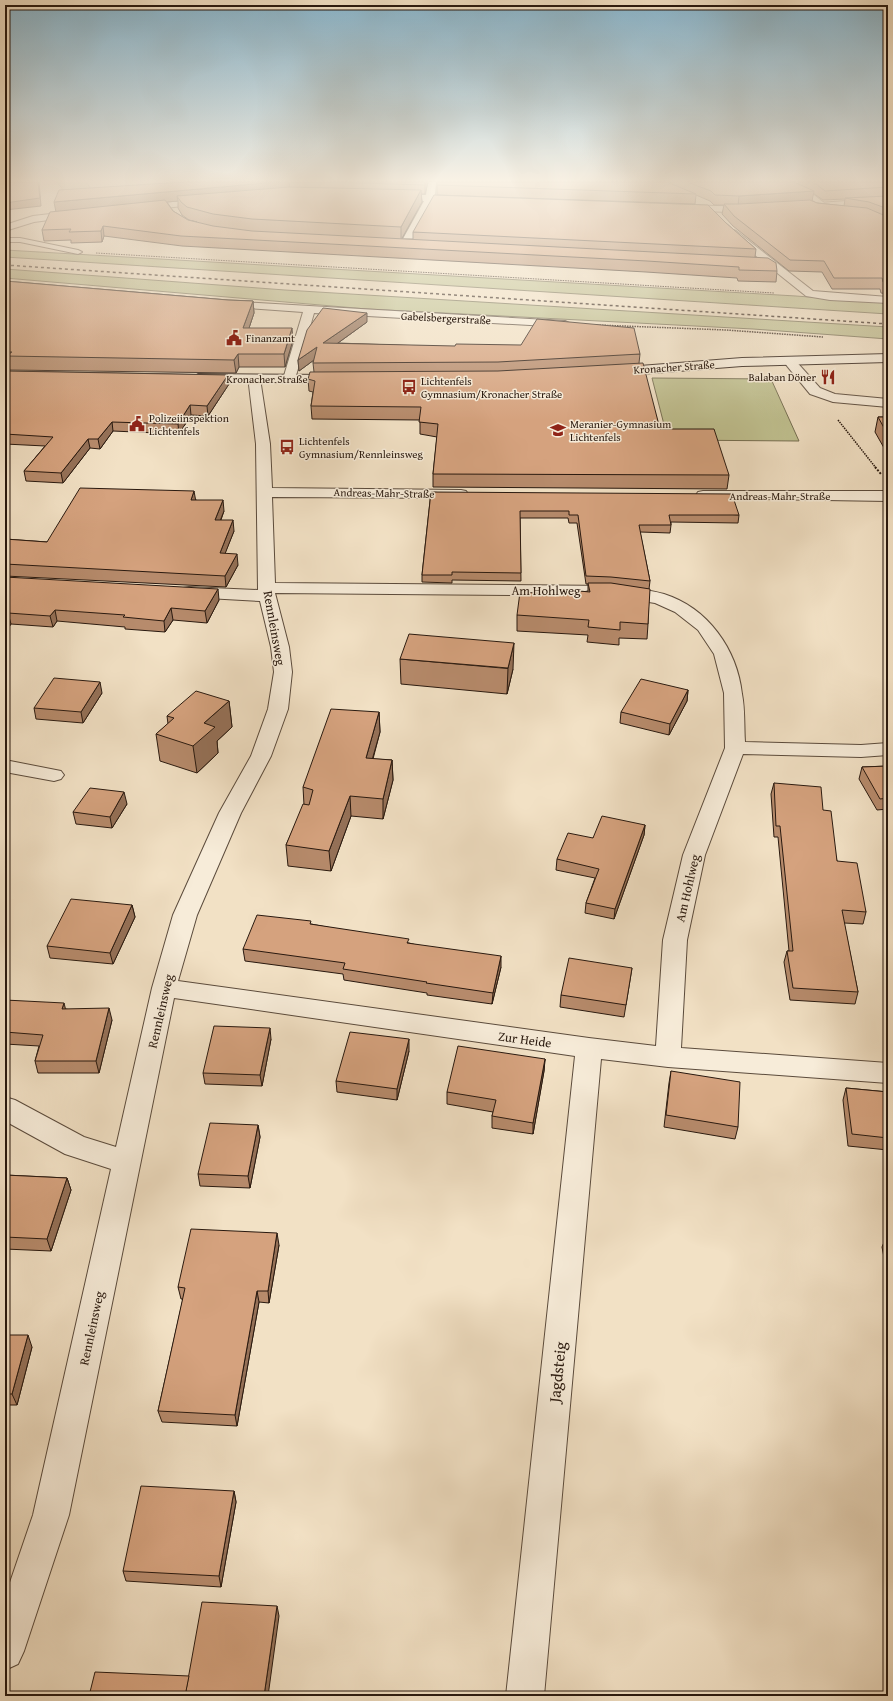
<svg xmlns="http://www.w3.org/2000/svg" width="893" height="1701" viewBox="0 0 893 1701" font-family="'Gentium Book Plus',serif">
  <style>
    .green { fill: #c0c190; stroke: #746d50 }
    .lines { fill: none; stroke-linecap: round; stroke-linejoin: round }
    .lane-casing { stroke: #5b4b3c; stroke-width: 2 }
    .street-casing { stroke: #5b4b3c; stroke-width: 2 }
    .secondary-casing { stroke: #29190f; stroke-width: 2 }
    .path-far2 { stroke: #29190f; stroke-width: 1; stroke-dasharray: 1.5 1; stroke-linecap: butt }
    .path-far1 { stroke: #29190f; stroke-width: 1.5; stroke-dasharray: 1.5 1; stroke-linecap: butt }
    .path { stroke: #29190f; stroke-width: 2; stroke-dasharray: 2 1.5; stroke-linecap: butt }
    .lane { fill: #f7ecd9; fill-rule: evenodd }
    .street { fill: #f7ecd9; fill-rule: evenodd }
    .secondary { fill: #f7ecd9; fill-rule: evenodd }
    .rail { stroke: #29190f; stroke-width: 1.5; stroke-dasharray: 3 3; stroke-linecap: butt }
    .wall { fill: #b78b6c; stroke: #29190f; fill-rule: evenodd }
    .shaded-wall { fill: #957158; stroke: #29190f }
    .building { fill: #d5a27e; stroke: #29190f }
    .labels { text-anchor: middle; stroke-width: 3; stroke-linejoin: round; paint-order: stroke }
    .far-street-label { font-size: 11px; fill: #29190f; stroke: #f7ecd9 }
    .far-poi-label { font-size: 11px; fill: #29190f; stroke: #f7ecd9; text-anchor: start }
    .street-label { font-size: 13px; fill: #29190f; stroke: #f7ecd9 }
    .near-street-label { font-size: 16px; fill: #29190f; stroke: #f7ecd9 }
  </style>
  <rect width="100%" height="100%" fill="#f2e1c5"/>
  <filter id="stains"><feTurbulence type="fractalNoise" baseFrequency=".005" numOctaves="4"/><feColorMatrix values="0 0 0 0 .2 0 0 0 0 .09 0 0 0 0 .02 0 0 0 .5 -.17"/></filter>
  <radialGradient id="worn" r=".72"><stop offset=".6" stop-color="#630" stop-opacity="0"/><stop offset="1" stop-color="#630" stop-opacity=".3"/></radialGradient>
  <g class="green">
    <path d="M 57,182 L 86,182 L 91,189 L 64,191 Z"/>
    <path d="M 5,250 L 796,296 L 888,303 L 888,314 L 5,257 Z"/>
    <path d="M 5,269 L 285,290 L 888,327 L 888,339 L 753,329 L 367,309 L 5,278 Z"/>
    <path d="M 652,378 L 771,379 L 799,441 L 668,440 Z"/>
  </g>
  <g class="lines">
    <defs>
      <g id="lane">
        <path d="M 790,182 L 812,182 L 793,186 L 814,195 L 828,206 L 821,208 L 810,197 L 786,187 L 786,185 Z"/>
        <path d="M 5,238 L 20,238 L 78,250 L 82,252 L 78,254 L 20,242 L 5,242 Z"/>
      </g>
      <g id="street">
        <path d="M 428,182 L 436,182 L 435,196 L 461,196 L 466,199 L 461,202 L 433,201 L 408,248 L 400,248 L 399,246 L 424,201 L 392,200 L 387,197 L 392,194 L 426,195 Z"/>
        <path d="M 207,198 L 210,199 L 210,203 L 138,211 L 133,208 L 138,205 Z"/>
        <path d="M 888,198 L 888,204 L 805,210 L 800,207 L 805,204 Z"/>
        <path d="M 681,205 L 753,207 L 758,210 L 753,213 L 678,210 L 676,208 Z"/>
        <path d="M 76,211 L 81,214 L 79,216 L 34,222 L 5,231 L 5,225 L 33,216 Z"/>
        <path d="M 733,230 L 736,231 L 813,291 L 888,297 L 888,303 L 830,300 L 806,296 L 730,235 L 728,233 L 730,231 Z"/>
        <path d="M 224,301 L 565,321 L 571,324 L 565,327 L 314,313 L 295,379 L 289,383 L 283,379 L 303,312 L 220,306 L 218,304 Z"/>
        <path d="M 789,357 L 793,358 L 820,388 L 835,394 L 888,399 L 888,407 L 833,402 L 810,394 L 783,361 Z"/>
        <path d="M 257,375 L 263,379 L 261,385 L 270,444 L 272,488 L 461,490 L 466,491 L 468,494 L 466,497 L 461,498 L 272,497 L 275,583 L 610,586 C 628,588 647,589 664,594 C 708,608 737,649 742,694 C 745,709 744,726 745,742 L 861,745 L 888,743 L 888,755 L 861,757 L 743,754 L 705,855 L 687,940 L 681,1048 L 888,1063 L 888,1083 L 668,1067 L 601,1059 L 544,1696 L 506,1696 L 575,1056 L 174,998 L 69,1515 L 24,1651 L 18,1664 L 5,1670 L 5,1597 L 33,1515 L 111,1169 L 65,1154 L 5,1121 L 5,1097 L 15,1100 L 84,1137 L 116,1147 L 152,988 L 173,915 L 219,813 L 251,756 L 268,709 L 274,672 L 271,647 L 260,601 L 189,597 L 183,596 L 181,592 L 183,588 L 189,587 L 258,590 L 256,444 L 249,385 L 253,376 ZM 275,593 L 610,596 L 655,603 L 675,612 L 698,630 L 714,654 L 724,693 L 725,748 L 683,855 L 663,940 L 656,1046 L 589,1038 L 178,981 L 197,915 L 241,813 L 271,756 L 288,709 L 292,672 L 289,647 Z"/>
        <path d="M 703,491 L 888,491 L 888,501 L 698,498 L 696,495 L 698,492 Z"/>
        <path d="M 5,760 L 61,771 L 64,775 L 61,779 L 54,781 L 5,772 Z"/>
      </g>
      <g id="secondary">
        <path d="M 888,354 L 888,362 L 742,366 L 614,376 L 608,372 L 614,368 L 742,358 Z"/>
        <path d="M 198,374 L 338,375 L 344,379 L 338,383 L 194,381 L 192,378 Z"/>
      </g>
    </defs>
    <use href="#lane" class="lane-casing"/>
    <use href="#street" class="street-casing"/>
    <use href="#secondary" class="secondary-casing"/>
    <path class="path-far2" d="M 96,253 L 774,293"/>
    <g class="path-far1">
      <path d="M 597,325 L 726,330 L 823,337"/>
      <path d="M 838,420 L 876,468"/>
    </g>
    <path class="path" d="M 875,467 L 881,474"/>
    <use href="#lane" class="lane"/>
    <use href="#street" class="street"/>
    <use href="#secondary" class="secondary"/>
    <path class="rail" d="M 5,265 L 888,324"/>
  </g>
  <g class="wall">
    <path d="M 183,182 L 428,182 L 425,194 L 421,194 L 422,202 L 402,239 L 413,239 L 413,232 L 726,223 L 756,249 L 755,257 L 777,271 L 776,282 L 738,281 L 737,278 L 646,272 L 182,246 L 104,236 L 102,242 L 71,243 L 71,240 L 44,241 L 42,230 L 55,211 ZM 178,201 L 178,208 L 182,215 L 189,220 L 197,222 L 188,220 L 173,211 L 167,202 Z"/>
    <path d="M 437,182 L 794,182 L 798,184 L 799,182 L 888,182 L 888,294 L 881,293 L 880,289 L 832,289 L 822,272 L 789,271 L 733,226 L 722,214 L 724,205 L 714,205 L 710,201 L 696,195 L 695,204 L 437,195 ZM 813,193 L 823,200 L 845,199 L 844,206 L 817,203 L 812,201 Z"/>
    <path d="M 5,281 L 228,300 L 253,301 L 254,313 L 249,328 L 293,340 L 285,367 L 239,367 L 236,373 L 9,370 L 8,365 L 5,365 Z"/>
    <path d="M 367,322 L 338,343 L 640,354 L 639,363 L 660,429 L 729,475 L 727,489 L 433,487 L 433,474 L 437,437 L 420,434 L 420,420 L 312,419 L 311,406 L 313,392 L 309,391 L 308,379 L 314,372 L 313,363 L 314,360 L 299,371 L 298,360 Z"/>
    <path d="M 5,371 L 228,375 L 229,384 L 208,416 L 191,415 L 179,434 L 113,431 L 100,449 L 90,448 L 63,483 L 26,481 L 24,471 L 45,446 L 5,444 Z"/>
    <path d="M 878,417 L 888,417 L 888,455 L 875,432 Z"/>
    <path d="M 431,492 L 739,515 L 738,523 L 671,522 L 671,525 L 670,533 L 640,532 L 650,581 L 649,589 L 648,624 L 647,639 L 619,638 L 619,645 L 587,642 L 588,635 L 517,631 L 517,615 L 566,595 L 588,591 L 588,584 L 586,584 L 577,523 L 569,523 L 568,518 L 520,518 L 521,581 L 452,580 L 452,583 L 422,582 L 422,575 Z"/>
    <path d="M 196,500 L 224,511 L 221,520 L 234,531 L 225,553 L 238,565 L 226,587 L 5,576 L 5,539 L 47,542 Z"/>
    <path d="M 5,577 L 219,600 L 207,623 L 173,620 L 165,632 L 125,629 L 125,627 L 57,621 L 53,627 L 11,624 L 5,632 Z"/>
    <path d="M 400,659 L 513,669 L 507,694 L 401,684 Z"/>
    <path d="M 688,690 L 687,701 L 669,735 L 620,723 L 621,712 Z"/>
    <path d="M 102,693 L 83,723 L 36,719 L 34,708 Z"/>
    <path d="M 229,701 L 232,727 L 217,741 L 218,753 L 197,773 L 160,761 L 156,734 L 168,724 L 167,716 Z"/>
    <path d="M 379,712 L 380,732 L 373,759 L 392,760 L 393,780 L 383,819 L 351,816 L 331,871 L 288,866 L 286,845 L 304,805 L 303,787 Z"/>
    <path d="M 888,766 L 888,809 L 877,810 L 859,779 L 862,767 Z"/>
    <path d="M 774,783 L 823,810 L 837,861 L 866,912 L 863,924 L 844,923 L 858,992 L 855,1004 L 790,1000 L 784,962 L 787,951 L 789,951 L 778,837 L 774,837 L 771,794 Z"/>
    <path d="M 127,804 L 112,828 L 76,824 L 73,812 Z"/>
    <path d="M 645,825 L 644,835 L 614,919 L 585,913 L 586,903 L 595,878 L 556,870 L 557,859 L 593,838 Z"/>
    <path d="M 132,905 L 135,917 L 113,964 L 50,958 L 47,946 Z"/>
    <path d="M 311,924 L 409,943 L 501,967 L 492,1004 L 427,995 L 427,993 L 344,980 L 343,974 L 245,961 L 243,949 Z"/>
    <path d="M 632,968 L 624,1017 L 560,1007 L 561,995 Z"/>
    <path d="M 5,1000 L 66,1009 L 112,1020 L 99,1073 L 38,1073 L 35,1061 L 39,1046 L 5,1044 Z"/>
    <path d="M 271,1039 L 262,1086 L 205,1084 L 203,1073 Z"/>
    <path d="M 409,1051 L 397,1100 L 337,1092 L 336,1081 Z"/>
    <path d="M 545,1059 L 544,1071 L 533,1134 L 492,1128 L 492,1116 L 493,1112 L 447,1104 L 447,1092 Z"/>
    <path d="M 671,1071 L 738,1127 L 735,1139 L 664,1127 L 669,1083 Z"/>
    <path d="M 846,1088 L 888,1092 L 888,1150 L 848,1146 L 843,1100 Z"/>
    <path d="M 258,1125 L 260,1137 L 250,1188 L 200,1186 L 198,1174 Z"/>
    <path d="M 5,1175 L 67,1178 L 71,1190 L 51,1251 L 5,1249 Z"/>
    <path d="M 887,1235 L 888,1235 L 888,1278 L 882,1247 Z"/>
    <path d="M 279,1245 L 269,1303 L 259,1302 L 237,1426 L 162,1422 L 158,1411 L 183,1299 L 181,1299 L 178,1287 Z"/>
    <path d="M 5,1335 L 32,1347 L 17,1405 L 5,1405 Z"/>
    <path d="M 234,1491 L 236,1502 L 221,1587 L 126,1581 L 123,1571 Z"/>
  </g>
  <g class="shaded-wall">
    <path d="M 38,182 L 39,182 L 41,206 L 5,210 L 5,203 Z"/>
    <path d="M 277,182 L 289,182 L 290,190 L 177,196 L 178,201 L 56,212 L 54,202 Z"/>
    <path d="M 425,182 L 428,182 L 425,194 Z"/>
    <path d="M 421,190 L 422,202 L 401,240 L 401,227 Z"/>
    <path d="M 814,191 L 812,201 L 738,206 L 739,196 Z"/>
    <path d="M 103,226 L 104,236 L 102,242 L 101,231 Z"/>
    <path d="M 253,301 L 254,313 L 245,340 L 243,328 Z"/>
    <path d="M 367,313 L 367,322 L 324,353 L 323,343 Z"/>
    <path d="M 292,328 L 293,340 L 285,367 L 284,354 Z"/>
    <path d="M 317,347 L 318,357 L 299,371 L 298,360 Z"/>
    <path d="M 238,354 L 239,367 L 236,373 L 234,360 Z"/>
    <path d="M 228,375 L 229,384 L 208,416 L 207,406 Z"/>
    <path d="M 190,405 L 191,415 L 179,434 L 178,424 Z"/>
    <path d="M 112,422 L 113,431 L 100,449 L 98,439 Z"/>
    <path d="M 88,439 L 90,448 L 63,483 L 61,473 Z"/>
    <path d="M 194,491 L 196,502 L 191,500 Z"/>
    <path d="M 223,500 L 224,511 L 216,531 L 215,520 Z"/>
    <path d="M 233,520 L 234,531 L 221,564 L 220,553 Z"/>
    <path d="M 237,554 L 238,565 L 226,587 L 225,576 Z"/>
    <path d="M 218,589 L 219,600 L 207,623 L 205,611 Z"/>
    <path d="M 171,608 L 173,620 L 165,632 L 164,621 Z"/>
    <path d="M 55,610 L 57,621 L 53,627 L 50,616 Z"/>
    <path d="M 8,613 L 11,624 L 5,632 L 5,617 Z"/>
    <path d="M 514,643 L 513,669 L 507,694 L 508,668 Z"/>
    <path d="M 100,682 L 102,693 L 83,723 L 81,712 Z"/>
    <path d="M 688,690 L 687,701 L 669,735 L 670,724 Z"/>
    <path d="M 229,701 L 232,727 L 217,741 L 218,753 L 197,773 L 193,746 L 204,723 Z"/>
    <path d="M 379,712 L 380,732 L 367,778 L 366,758 Z"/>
    <path d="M 392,760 L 393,780 L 383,819 L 383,799 Z"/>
    <path d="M 124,792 L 127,804 L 112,828 L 110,817 Z"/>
    <path d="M 350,796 L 351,816 L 331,871 L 329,851 Z"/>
    <path d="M 645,825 L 644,835 L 614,919 L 615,909 Z"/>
    <path d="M 132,905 L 135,917 L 113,964 L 110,953 Z"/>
    <path d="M 501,956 L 501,967 L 492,1004 L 493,993 Z"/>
    <path d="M 64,1003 L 67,1015 L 62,1009 Z"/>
    <path d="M 109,1008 L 112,1020 L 99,1073 L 96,1061 Z"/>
    <path d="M 270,1028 L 271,1039 L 262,1086 L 260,1075 Z"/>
    <path d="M 409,1039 L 409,1051 L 397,1100 L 397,1089 Z"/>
    <path d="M 545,1059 L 544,1071 L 533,1134 L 533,1123 Z"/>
    <path d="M 258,1125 L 260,1137 L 250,1188 L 248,1176 Z"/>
    <path d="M 67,1178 L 71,1190 L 51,1251 L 47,1239 Z"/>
    <path d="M 277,1233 L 279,1245 L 269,1303 L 268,1291 Z"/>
    <path d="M 257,1291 L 259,1302 L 237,1426 L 235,1415 Z"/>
    <path d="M 28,1335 L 32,1347 L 17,1405 L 12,1394 Z"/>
    <path d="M 234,1491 L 236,1502 L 221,1587 L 219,1576 Z"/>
    <path d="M 277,1606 L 279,1616 L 268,1696 L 264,1696 Z"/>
  </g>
  <g class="building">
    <path d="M 5,182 L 38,182 L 40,198 L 5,203 Z"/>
    <path d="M 183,182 L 277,182 L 54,202 L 59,190 Z"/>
    <path d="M 330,182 L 425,182 L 425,185 Z"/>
    <path d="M 437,182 L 667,182 L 696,194 L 437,185 Z"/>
    <path d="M 687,182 L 794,182 L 814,191 L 739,196 L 715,195 L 711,191 Z"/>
    <path d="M 812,182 L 888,182 L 888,187 L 825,191 L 816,184 Z"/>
    <path d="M 289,187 L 421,190 L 401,227 L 252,219 L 213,214 L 187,207 L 181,202 L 177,196 Z"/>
    <path d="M 434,195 L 708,205 L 726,223 L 756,249 L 413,232 Z"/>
    <path d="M 888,196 L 888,209 L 869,202 L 845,198 Z"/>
    <path d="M 165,200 L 173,211 L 188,220 L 213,226 L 252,231 L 768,258 L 776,263 L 777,271 L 739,270 L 739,267 L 647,261 L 181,236 L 103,226 L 101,231 L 69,232 L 71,229 L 42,230 L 50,212 Z"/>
    <path d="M 810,200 L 817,203 L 867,208 L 888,217 L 888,282 L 883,282 L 882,278 L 834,278 L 824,261 L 790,260 L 734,216 L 724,204 L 739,204 Z"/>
    <path d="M 5,281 L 228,300 L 253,301 L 243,328 L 292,328 L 284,354 L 238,354 L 234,360 L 6,356 L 12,352 L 5,352 Z"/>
    <path d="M 323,308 L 367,313 L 323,343 L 455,346 L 456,344 L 521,345 L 537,319 L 634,328 L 640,354 L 498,362 L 313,363 L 317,347 L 298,360 L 307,330 Z"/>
    <path d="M 643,363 L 660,429 L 714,429 L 729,475 L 433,474 L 438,424 L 419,422 L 421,407 L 311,406 L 315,381 L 308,379 L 310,372 L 498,371 Z"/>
    <path d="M 5,371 L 228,375 L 207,406 L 190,405 L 178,424 L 112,422 L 98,439 L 88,439 L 61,473 L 24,471 L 53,437 L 5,434 Z"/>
    <path d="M 878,417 L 888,417 L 888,435 Z"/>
    <path d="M 80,488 L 194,491 L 191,500 L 223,500 L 215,520 L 233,520 L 220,553 L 237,554 L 225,576 L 5,564 L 5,539 L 47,542 Z"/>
    <path d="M 431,492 L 732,494 L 739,515 L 669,515 L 671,525 L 639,525 L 650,581 L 611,577 L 586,576 L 578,515 L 569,515 L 569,511 L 520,511 L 521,573 L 452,572 L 452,575 L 422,575 Z"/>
    <path d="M 5,577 L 218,589 L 205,611 L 171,608 L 164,621 L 123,617 L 125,615 L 55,610 L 50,616 L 8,613 L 5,617 Z"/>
    <path d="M 588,583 L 611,583 L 650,589 L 648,624 L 620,622 L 620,630 L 588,627 L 589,620 L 517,615 L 520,592 L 566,595 L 568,590 L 590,592 Z"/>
    <path d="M 409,634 L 514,643 L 508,668 L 400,659 Z"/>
    <path d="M 54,678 L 100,682 L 81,712 L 34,708 Z"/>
    <path d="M 641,679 L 688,690 L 670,724 L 621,712 Z"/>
    <path d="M 196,691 L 229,701 L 204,723 L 215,727 L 193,746 L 156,734 L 174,718 L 167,716 Z"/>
    <path d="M 331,709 L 379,712 L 366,758 L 392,760 L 383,799 L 350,796 L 329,851 L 286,845 L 303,804 L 309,805 L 313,790 L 303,787 Z"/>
    <path d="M 888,766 L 888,798 L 880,799 L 862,767 Z"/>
    <path d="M 774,783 L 821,787 L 823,810 L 831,811 L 837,861 L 857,863 L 866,912 L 842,910 L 858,992 L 793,988 L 787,951 L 793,951 L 780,826 L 776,826 Z"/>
    <path d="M 90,788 L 124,792 L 110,817 L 73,812 Z"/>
    <path d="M 602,816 L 645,825 L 615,909 L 586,903 L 599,869 L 557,859 L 568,833 L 593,838 Z"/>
    <path d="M 71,899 L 132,905 L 110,953 L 47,946 Z"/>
    <path d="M 257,915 L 311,921 L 310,924 L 409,939 L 407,943 L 501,956 L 493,993 L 426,983 L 427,982 L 343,969 L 345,963 L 243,949 Z"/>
    <path d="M 569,958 L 632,968 L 626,1005 L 561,995 Z"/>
    <path d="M 5,1000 L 64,1003 L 62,1009 L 109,1008 L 96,1061 L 35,1061 L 43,1035 L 5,1032 Z"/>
    <path d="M 214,1026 L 270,1028 L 260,1075 L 203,1073 Z"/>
    <path d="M 350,1032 L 409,1039 L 397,1089 L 336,1081 Z"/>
    <path d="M 458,1046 L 545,1059 L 533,1123 L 492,1116 L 496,1100 L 447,1092 Z"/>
    <path d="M 671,1071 L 740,1082 L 738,1127 L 666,1115 Z"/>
    <path d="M 846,1088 L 888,1092 L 888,1138 L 852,1134 Z"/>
    <path d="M 210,1123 L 258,1125 L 248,1176 L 198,1174 Z"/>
    <path d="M 5,1175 L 67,1178 L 47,1239 L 5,1237 Z"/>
    <path d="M 191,1229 L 277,1233 L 268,1291 L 257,1291 L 235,1415 L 158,1411 L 185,1288 L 178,1287 Z"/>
    <path d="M 887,1235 L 888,1235 L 888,1242 Z"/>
    <path d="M 5,1335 L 28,1335 L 12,1394 L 5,1394 Z"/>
    <path d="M 141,1486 L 234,1491 L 219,1576 L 123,1571 Z"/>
    <path d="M 202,1602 L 277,1606 L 264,1696 L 185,1696 Z"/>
    <path d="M 95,1672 L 189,1676 L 185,1696 L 89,1696 Z"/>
  </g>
  <linearGradient id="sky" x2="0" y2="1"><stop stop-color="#89b8d1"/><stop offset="0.43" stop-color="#f9f2e5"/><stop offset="1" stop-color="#f9f2e5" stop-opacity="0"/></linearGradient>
  <rect width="893" height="420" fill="url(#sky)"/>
  <defs>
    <symbol id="civic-bare" viewBox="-9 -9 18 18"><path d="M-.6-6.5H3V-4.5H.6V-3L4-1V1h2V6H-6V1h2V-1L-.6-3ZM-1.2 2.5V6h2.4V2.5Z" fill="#8f2418" stroke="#f7ecd9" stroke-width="2.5" paint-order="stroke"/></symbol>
    <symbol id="restaurant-bare" viewBox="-9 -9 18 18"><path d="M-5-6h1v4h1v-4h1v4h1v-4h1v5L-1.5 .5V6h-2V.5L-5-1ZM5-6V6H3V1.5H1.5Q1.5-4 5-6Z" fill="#8f2418" stroke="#f7ecd9" stroke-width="2.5" paint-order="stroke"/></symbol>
    <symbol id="bus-bare" viewBox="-9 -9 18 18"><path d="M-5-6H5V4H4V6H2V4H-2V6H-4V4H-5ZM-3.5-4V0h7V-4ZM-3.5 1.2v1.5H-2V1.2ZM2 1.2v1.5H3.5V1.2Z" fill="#8f2418" stroke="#f7ecd9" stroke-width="2.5" paint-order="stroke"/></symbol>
    <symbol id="school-bare" viewBox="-9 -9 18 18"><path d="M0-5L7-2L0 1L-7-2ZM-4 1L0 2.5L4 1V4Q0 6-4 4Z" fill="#8f2418" stroke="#f7ecd9" stroke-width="2.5" paint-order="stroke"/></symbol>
  </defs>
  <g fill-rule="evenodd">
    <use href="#civic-bare" x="223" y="327" width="22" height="22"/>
    <use href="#restaurant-bare" x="817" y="366" width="22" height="22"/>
    <use href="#bus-bare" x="398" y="376" width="22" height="22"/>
    <use href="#civic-bare" x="126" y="413" width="22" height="22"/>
    <use href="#school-bare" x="547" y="419" width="22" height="22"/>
    <use href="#bus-bare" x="276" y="436" width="22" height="22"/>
  </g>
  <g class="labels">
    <g class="far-street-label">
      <text transform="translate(446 318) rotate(3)" y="4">Gabelsbergerstraße</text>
      <text transform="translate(674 367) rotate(-4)" y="4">Kronacher Straße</text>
      <text x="267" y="383">Kronacher Straße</text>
      <text transform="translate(384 493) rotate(1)" y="4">Andreas-Mahr-Straße</text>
      <text x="780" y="500">Andreas-Mahr-Straße</text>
    </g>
    <g class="far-poi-label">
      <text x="246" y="342">Finanzamt</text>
      <text x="816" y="381" text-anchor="end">Balaban Döner</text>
      <text x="421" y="385">Lichtenfels<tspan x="421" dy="13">Gymnasium/Kronacher Straße</tspan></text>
      <text x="149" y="422">Polizeiinspektion<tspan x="149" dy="13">Lichtenfels</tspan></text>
      <text x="570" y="428">Meranier-Gymnasium<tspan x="570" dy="13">Lichtenfels</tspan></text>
      <text x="299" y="445">Lichtenfels<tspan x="299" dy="13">Gymnasium/Rennleinsweg</tspan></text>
    </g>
    <g class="street-label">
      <text x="546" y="595">Am Hohlweg</text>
      <text transform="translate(275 628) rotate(80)" y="5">Rennleinsweg</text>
      <text transform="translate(687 888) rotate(-77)" y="5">Am Hohlweg</text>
      <text transform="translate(160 1011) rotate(-77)" y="5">Rennleinsweg</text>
      <text transform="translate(525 1039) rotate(8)" y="5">Zur Heide</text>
      <text transform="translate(91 1328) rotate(-78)" y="5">Rennleinsweg</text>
    </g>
    <g class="near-street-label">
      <text transform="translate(557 1372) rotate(-84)" y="6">Jagdsteig</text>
    </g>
  </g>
  <rect width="893" height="1701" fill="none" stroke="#f2e1c5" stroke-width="20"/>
  <rect x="6" y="6" width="881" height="1689" fill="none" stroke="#29190f" stroke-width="2"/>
  <rect x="10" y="10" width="873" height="1681" fill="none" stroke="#29190f"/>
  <rect width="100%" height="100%" filter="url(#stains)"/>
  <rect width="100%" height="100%" fill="url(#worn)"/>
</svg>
